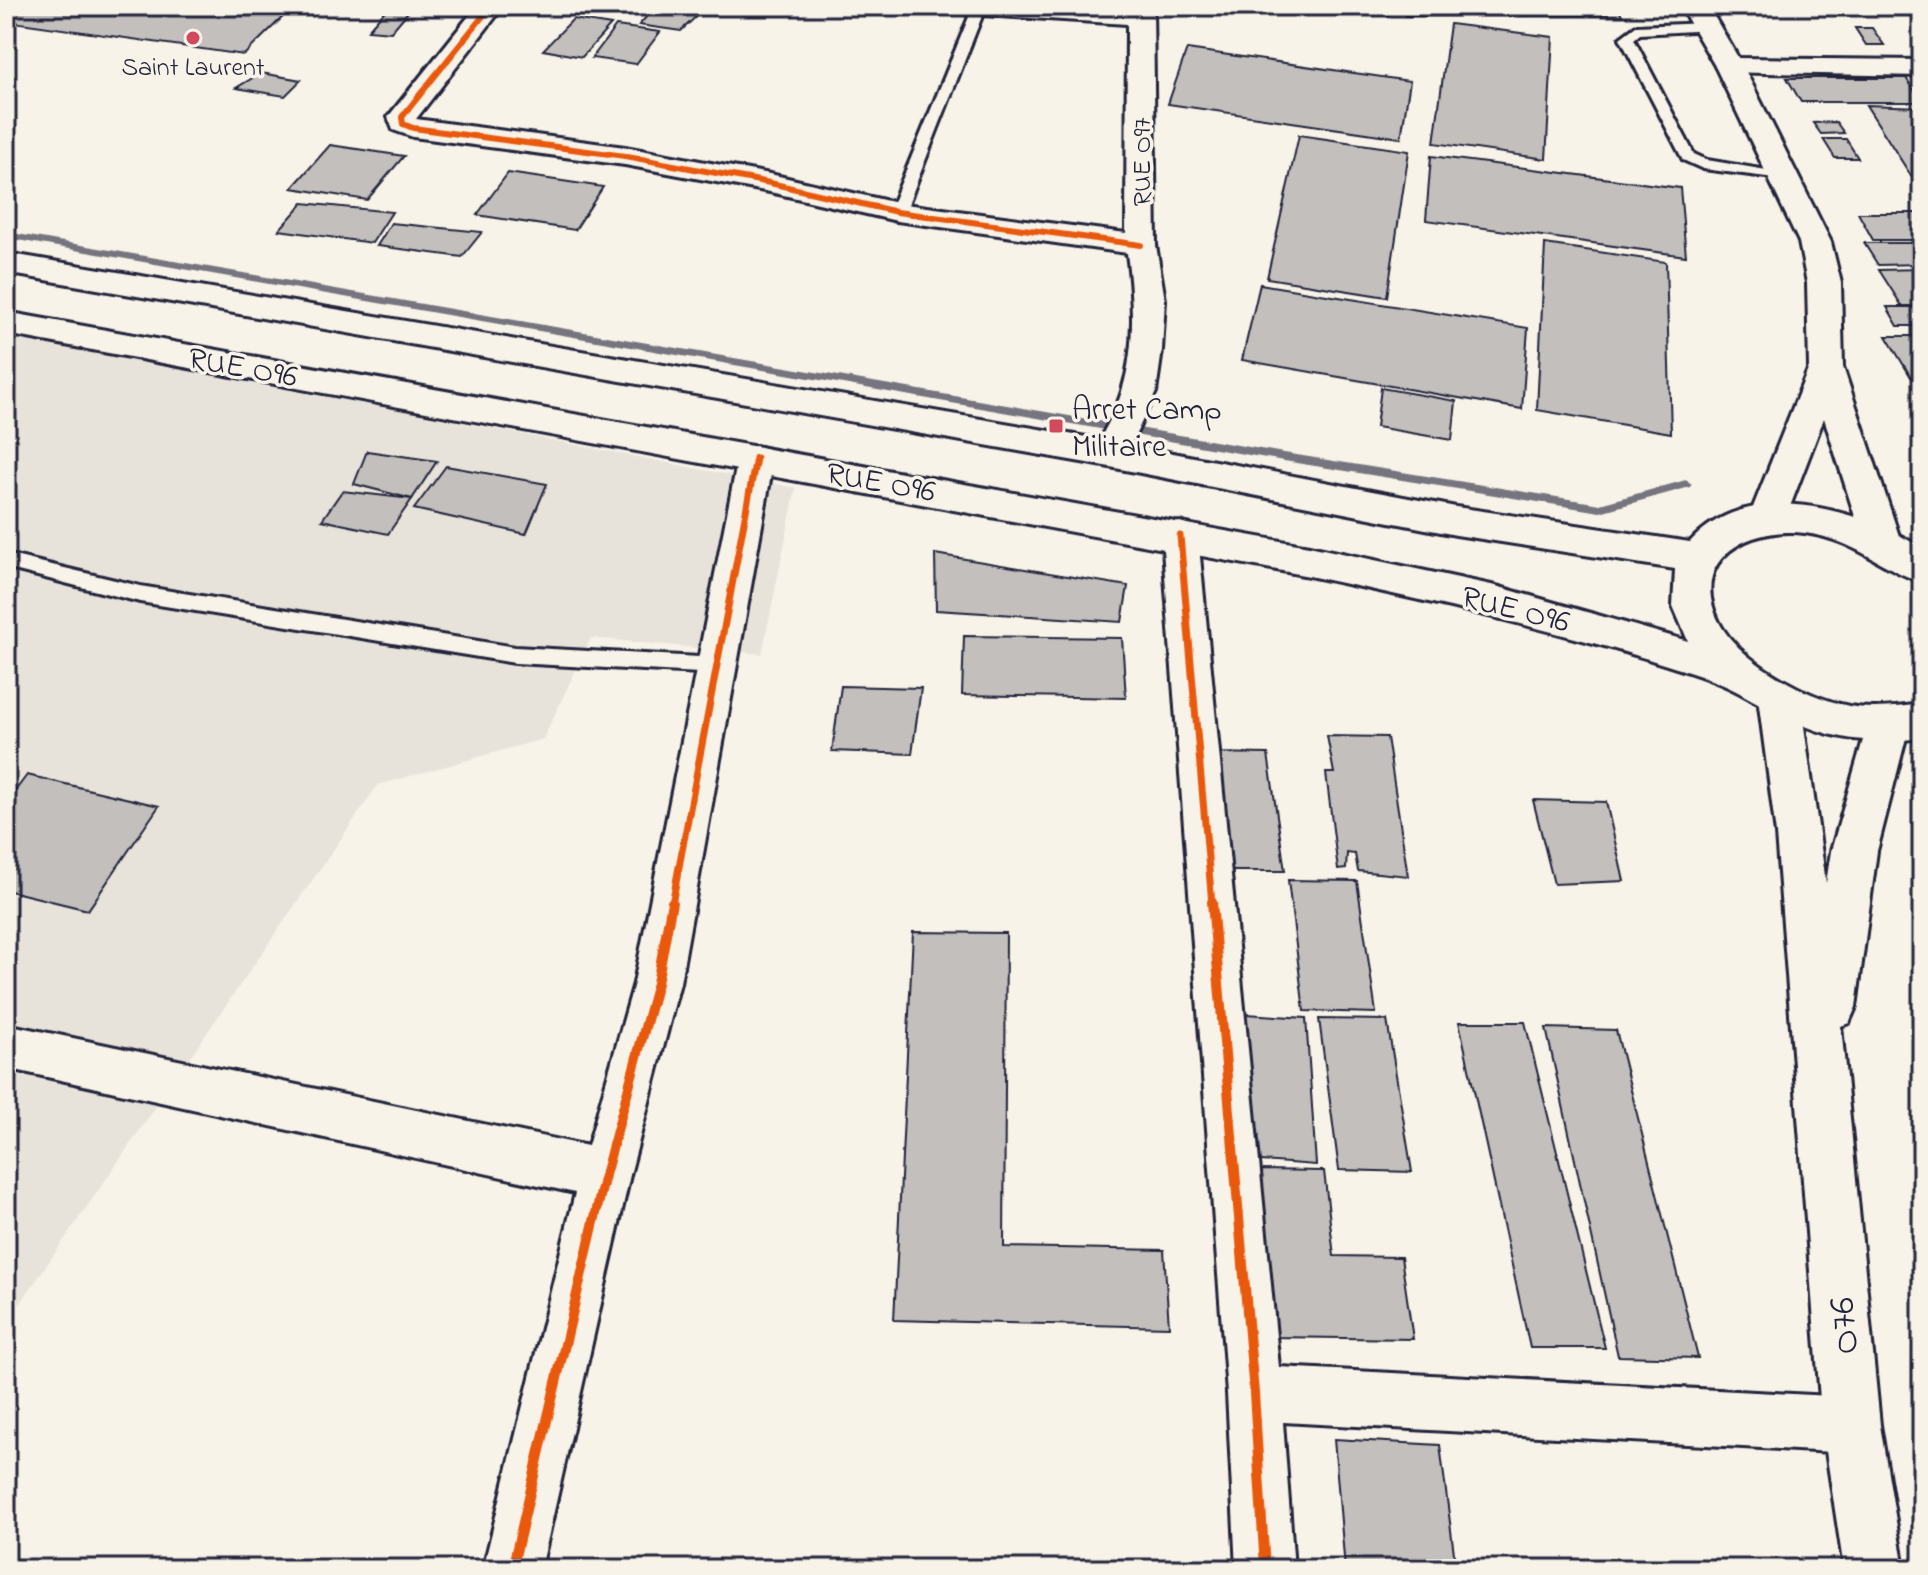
<svg xmlns="http://www.w3.org/2000/svg" width="1928" height="1575" viewBox="0 0 1928 1575" font-family="'Indie Flower',sans-serif">
  <style>
    .built { fill: #e7e3db }
    .lines { fill: none; stroke-linecap: round; stroke-linejoin: round }
    .stream { fill: #76747f; fill-rule: evenodd }
    .building { fill: #c2bfbd; stroke: #22223b; stroke-width: 2 }
    .service-casing { stroke: #22223b; stroke-width: 6 }
    .minor-casing { stroke: #22223b; stroke-width: 6 }
    .tertiary-casing { stroke: #22223b; stroke-width: 6 }
    .secondary-casing { stroke: #22223b; stroke-width: 6 }
    .service { fill: #f7f3e8; fill-rule: evenodd }
    .minor { fill: #f7f3e8; fill-rule: evenodd }
    .tertiary { fill: #f7f3e8; fill-rule: evenodd }
    .secondary { fill: #f7f3e8; fill-rule: evenodd }
    .cycleway-far2-casing { stroke: #f7f3e8; stroke-width: 10 }
    .cycleway-far1-casing { stroke: #f7f3e8; stroke-width: 12 }
    .cycleway-casing { stroke: #f7f3e8; stroke-width: 15 }
    .cycleway-far2 { stroke: #e8590c; stroke-width: 6 }
    .cycleway-far1 { stroke: #e8590c; stroke-width: 7 }
    .cycleway { stroke: #e8590c; stroke-width: 10 }
    .poi-dot { fill: #d1495b; stroke: #f7f3e8; stroke-width: 3 }
    .labels { text-anchor: middle; stroke-width: 7; stroke-linejoin: round; paint-order: stroke }
    .far-poi-label { font-size: 26px; fill: #22223b; stroke: #f7f3e8 }
    .far-street-label { font-size: 26px; fill: #22223b; stroke: #f7f3e8 }
    .street-label { font-size: 32px; fill: #22223b; stroke: #f7f3e8 }
    .poi-label { font-size: 32px; fill: #22223b; stroke: #f7f3e8; text-anchor: start }
    .near-street-label { font-size: 38px; fill: #22223b; stroke: #f7f3e8 }
  </style>
  <rect width="100%" height="100%" fill="#f7f3e8"/>
  <filter id="ink" filterUnits="userSpaceOnUse"><feTurbulence type="fractalNoise" baseFrequency=".0125" numOctaves="2"/><feDisplacementMap in="SourceGraphic" scale="16" xChannelSelector="R" yChannelSelector="G"/><feConvolveMatrix kernelMatrix="1 2 1 2 8 2 1 2 1" color-interpolation-filters="sRGB"/></filter>
  <g filter="url(#ink)">
    <path class="built" d="M 6,333 L 796,488 L 762,654 L 591,638 L 543,739 L 378,785 L 6,1324 Z"/>
    <g class="lines">
      <path class="stream" d="M 6,232 L 1278,452 L 1600,504 L 1686,480 L 1692,484 L 1690,487 L 1600,512 L 1278,460 L 6,238 Z"/>
    </g>
    <g class="building">
      <path d="M 6,6 L 294,6 L 244,55 L 6,21 Z"/>
      <path d="M 389,6 L 413,6 L 391,32 L 368,30 Z"/>
      <path d="M 656,6 L 707,6 L 681,31 L 639,25 Z"/>
      <path d="M 1278,6 L 1386,6 L 1389,15 L 1280,15 Z"/>
      <path d="M 1401,6 L 1617,6 L 1622,15 L 1405,16 Z"/>
      <path d="M 573,19 L 611,25 L 582,57 L 543,50 Z"/>
      <path d="M 1450,24 L 1553,37 L 1546,159 L 1434,143 Z"/>
      <path d="M 616,26 L 660,32 L 636,64 L 592,58 Z"/>
      <path d="M 1855,28 L 1872,28 L 1884,45 L 1866,45 Z"/>
      <path d="M 1187,49 L 1410,81 L 1401,138 L 1168,104 Z"/>
      <path d="M 261,73 L 301,80 L 285,96 L 236,88 Z"/>
      <path d="M 1787,78 L 1906,78 L 1922,102 L 1801,102 Z"/>
      <path d="M 1866,105 L 1922,107 L 1922,193 Z"/>
      <path d="M 1836,122 L 1844,133 L 1821,134 L 1813,123 Z"/>
      <path d="M 1299,135 L 1409,151 L 1387,297 L 1267,278 Z"/>
      <path d="M 1823,139 L 1846,139 L 1858,158 L 1835,158 Z"/>
      <path d="M 330,145 L 404,156 L 367,200 L 292,188 Z"/>
      <path d="M 1431,156 L 1680,188 L 1686,256 L 1426,220 Z"/>
      <path d="M 508,173 L 603,187 L 575,230 L 477,215 Z"/>
      <path d="M 303,203 L 392,212 L 372,243 L 279,230 Z"/>
      <path d="M 1858,213 L 1922,213 L 1922,240 L 1873,240 Z"/>
      <path d="M 391,223 L 482,232 L 462,257 L 377,246 Z"/>
      <path d="M 1864,243 L 1922,243 L 1922,264 L 1878,265 Z"/>
      <path d="M 1545,244 L 1666,262 L 1671,433 L 1537,410 Z"/>
      <path d="M 1922,269 L 1922,306 L 1902,306 L 1879,270 Z"/>
      <path d="M 1260,284 L 1528,328 L 1522,409 L 1242,360 Z"/>
      <path d="M 1887,307 L 1922,307 L 1922,326 L 1898,326 Z"/>
      <path d="M 1886,336 L 1922,336 L 1922,377 L 1911,377 Z"/>
      <path d="M 1381,388 L 1456,401 L 1452,440 L 1376,427 Z"/>
      <path d="M 367,451 L 437,461 L 412,499 L 354,484 Z"/>
      <path d="M 446,466 L 547,484 L 526,534 L 414,509 Z"/>
      <path d="M 342,491 L 412,499 L 388,534 L 322,520 Z"/>
      <path d="M 935,554 L 1128,586 L 1122,622 L 936,610 Z"/>
      <path d="M 964,636 L 1122,638 L 1126,698 L 962,695 Z"/>
      <path d="M 841,686 L 921,688 L 912,754 L 832,751 Z"/>
      <path d="M 1327,736 L 1387,737 L 1408,876 L 1358,871 L 1355,854 L 1347,853 L 1346,869 L 1338,870 L 1326,773 L 1334,773 Z"/>
      <path d="M 1210,753 L 1268,754 L 1285,871 L 1223,871 Z"/>
      <path d="M 27,775 L 159,806 L 88,910 L 6,890 L 6,803 Z"/>
      <path d="M 1533,800 L 1606,802 L 1624,881 L 1554,884 Z"/>
      <path d="M 1288,880 L 1357,881 L 1376,1013 L 1304,1011 Z"/>
      <path d="M 913,932 L 1006,933 L 1004,1247 L 1164,1250 L 1169,1327 L 894,1320 Z"/>
      <path d="M 1230,1013 L 1306,1018 L 1316,1165 L 1235,1159 Z"/>
      <path d="M 1319,1019 L 1387,1020 L 1412,1172 L 1339,1170 Z"/>
      <path d="M 1459,1022 L 1525,1022 L 1605,1348 L 1530,1348 Z"/>
      <path d="M 1546,1028 L 1616,1030 L 1698,1358 L 1618,1356 Z"/>
      <path d="M 1257,1170 L 1324,1171 L 1334,1256 L 1401,1257 L 1413,1339 L 1272,1337 Z"/>
      <path d="M 1334,1439 L 1440,1445 L 1456,1569 L 1345,1569 Z"/>
    </g>
    <g class="lines">
      <defs>
        <g id="service">
          <path d="M 986,6 L 905,212 L 897,217 L 891,215 L 889,212 L 973,7 Z"/>
          <path d="M 1706,23 L 1713,27 L 1711,30 L 1640,34 L 1634,39 L 1694,154 L 1707,160 L 1790,174 L 1790,180 L 1703,169 L 1683,160 L 1620,38 L 1636,26 Z"/>
          <path d="M 6,554 L 140,586 L 515,647 L 718,658 L 725,660 L 728,666 L 725,672 L 718,674 L 515,663 L 140,602 L 6,568 Z"/>
        </g>
        <g id="minor">
          <path d="M 477,6 L 504,6 L 416,119 L 625,147 L 770,174 L 897,203 L 1126,233 L 1127,24 L 966,14 L 957,11 L 953,6 L 1153,6 L 1156,245 L 1165,300 L 1162,350 L 1156,392 L 1122,463 L 1110,466 L 1098,463 L 1092,454 C 1102,434 1116,412 1122,391 C 1136,346 1133,298 1127,253 L 897,221 L 770,192 L 625,165 L 413,137 L 393,130 L 388,117 Z"/>
          <path d="M 1729,58 L 1922,60 L 1922,76 L 1719,72 L 1715,66 L 1719,60 Z"/>
          <path d="M 756,446 L 768,449 L 774,458 L 680,983 L 630,1175 L 541,1569 L 483,1569 L 575,1193 L 6,1068 L 6,1024 L 588,1146 L 634,983 L 738,458 L 744,449 Z"/>
          <path d="M 1180,522 L 1193,526 L 1198,536 L 1279,1367 L 1851,1397 L 1870,1406 L 1879,1425 L 1870,1444 L 1851,1453 L 1283,1422 L 1294,1569 L 1236,1569 L 1227,1393 L 1162,536 L 1167,526 Z"/>
        </g>
        <g id="tertiary">
          <path d="M 1680,6 L 1708,6 L 1743,66 L 1831,242 L 1841,283 L 1843,367 L 1901,542 L 1896,552 L 1882,556 L 1868,552 L 1863,542 L 1824,418 L 1781,530 L 1767,534 L 1753,530 L 1748,520 L 1809,367 L 1807,283 L 1799,242 L 1715,66 Z"/>
          <path d="M 1779,681 L 1794,686 L 1800,698 L 1826,883 L 1831,851 L 1867,726 L 1873,714 L 1888,709 L 1903,714 L 1909,726 L 1877,851 L 1856,1007 L 1849,1023 L 1841,1026 L 1880,1425 L 1904,1569 L 1844,1569 L 1822,1425 L 1776,834 L 1758,698 L 1764,686 Z"/>
        </g>
        <path id="secondary" d="M 6,253 L 1110,441 L 1456,507 L 1690,542 C 1748,477 1858,508 1922,548 L 1922,582 C 1879,568 1856,540 1805,533 C 1750,526 1687,558 1719,622 C 1739,661 1807,698 1849,706 C 1873,710 1898,707 1922,704 L 1922,738 C 1842,748 1806,730 1738,692 C 1710,677 1666,665 1635,655 C 1527,623 1418,599 1309,576 L 6,334 L 6,312 L 1309,546 L 1496,586 L 1688,641 L 1673,606 L 1675,569 L 1456,535 L 1110,467 L 6,273 Z"/>
      </defs>
      <use href="#service" class="service-casing"/>
      <use href="#minor" class="minor-casing"/>
      <use href="#tertiary" class="tertiary-casing"/>
      <use href="#secondary" class="secondary-casing"/>
      <use href="#service" class="service"/>
      <use href="#minor" class="minor"/>
      <use href="#tertiary" class="tertiary"/>
      <use href="#secondary" class="secondary"/>
      <defs>
        <path id="cycleway-far2" d="M 491,6 L 402,117 L 403,124 L 413,128 L 625,156 L 770,183 L 897,212 L 1141,245"/>
        <g id="cycleway-far1">
          <path d="M 1180,536 L 1212,904"/>
          <path d="M 672,904 L 756,458"/>
        </g>
        <g id="cycleway">
          <path d="M 1212,902 L 1254,1393 L 1265,1569"/>
          <path d="M 512,1569 L 605,1175 L 657,983 L 672,902"/>
        </g>
      </defs>
      <use href="#cycleway-far2" class="cycleway-far2-casing"/>
      <use href="#cycleway-far1" class="cycleway-far1-casing"/>
      <use href="#cycleway" class="cycleway-casing"/>
      <use href="#cycleway-far2" class="cycleway-far2"/>
      <use href="#cycleway-far1" class="cycleway-far1"/>
      <use href="#cycleway" class="cycleway"/>
    </g>
  </g>
  <g class="poi-dot">
    <circle cx="193" cy="38" r="8"/>
    <rect x="1048" y="418" width="16" height="16" rx="4"/>
  </g>
  <g class="labels">
    <g class="far-poi-label">
      <text x="193" y="75">Saint Laurent</text>
    </g>
    <g class="far-street-label">
      <text transform="translate(1141 162) rotate(-90)" y="9">RUE O97</text>
    </g>
    <g class="street-label">
      <text transform="translate(243 366) rotate(10)" y="11">RUE O96</text>
      <text transform="translate(881 481) rotate(10)" y="11">RUE O96</text>
      <text transform="translate(1516 608) rotate(14)" y="11">RUE O96</text>
    </g>
    <g class="poi-label">
      <text x="1072" y="419">Arret Camp<tspan x="1072" dy="37">Militaire</tspan></text>
    </g>
    <g class="near-street-label">
      <text transform="translate(1842 1326) rotate(-95)" y="13">O76</text>
    </g>
  </g>
  <rect width="1928" height="1575" fill="none" stroke="#f7f3e8" stroke-width="32"/>
  <rect x="16" y="16" width="1896" height="1543" fill="none" stroke="#22223b" stroke-width="3" filter="url(#ink)"/>
</svg>
